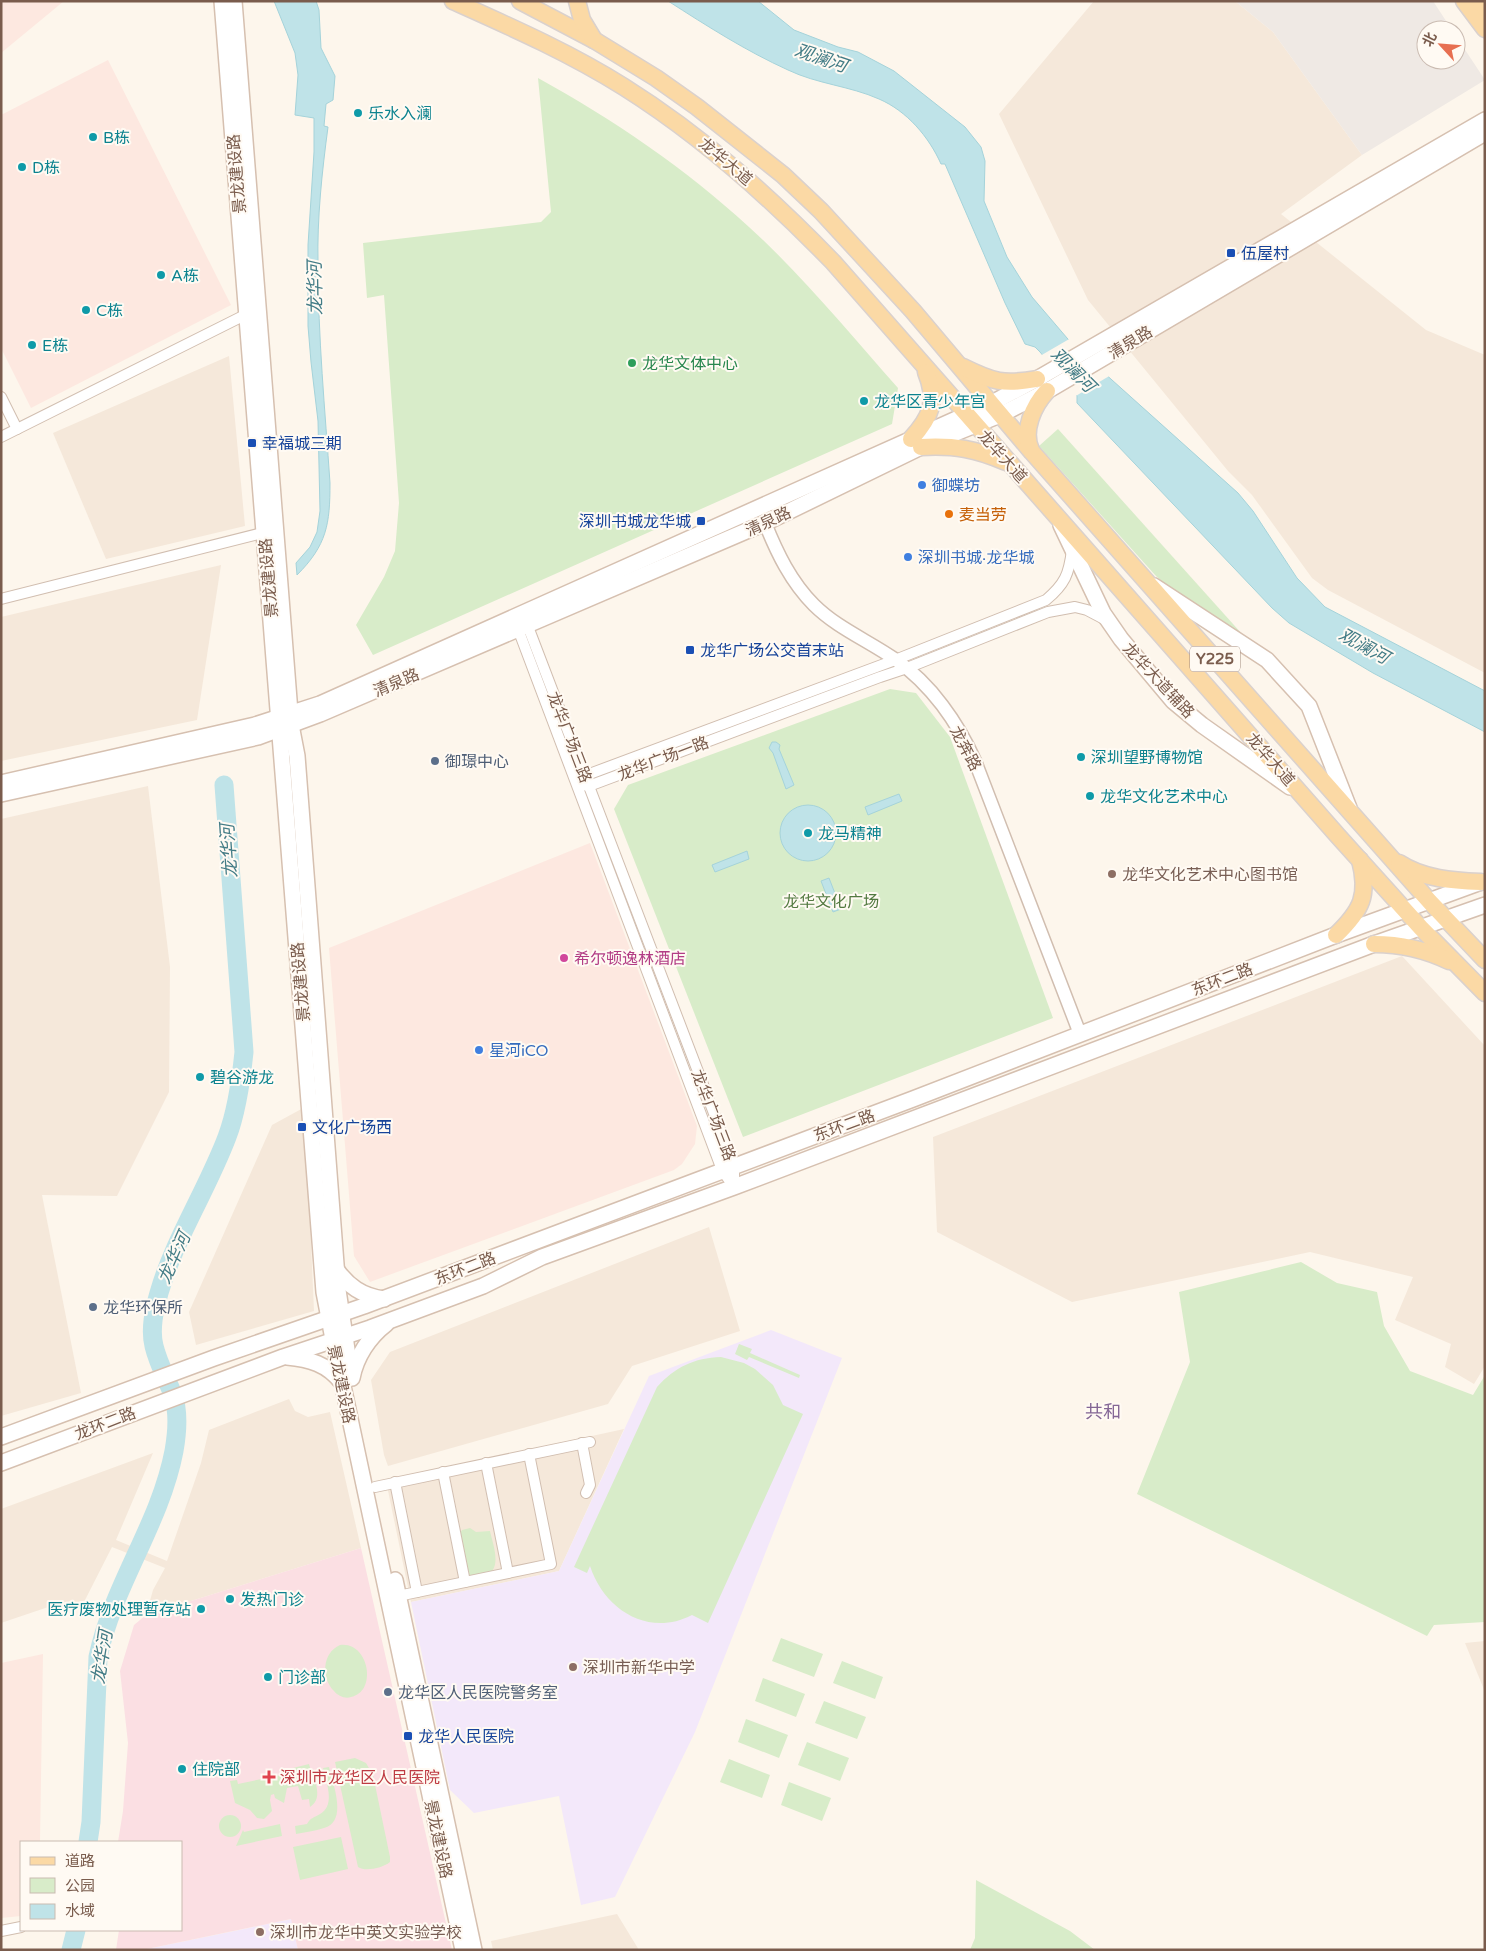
<svg xmlns="http://www.w3.org/2000/svg" width="1486" height="1951" viewBox="0 0 1486 1951" font-family="'Varela Round','Noto Sans SC',sans-serif">
  <style>
    .residential { fill: #f5e8da }
    .commercial { fill: #fde8e0 }
    .industrial { fill: #efe9e4 }
    .education { fill: #f3e8fa }
    .medical { fill: #fbdfe3 }
    .green { fill: #d8ecc9 }
    .water { fill: #bfe3e8; stroke: #a5d3da }
    .pier { fill: #fdf6ec }
    .lines { fill: none; stroke-linecap: round; stroke-linejoin: round }
    .river { stroke: #bfe3e8; stroke-width: 19 }
    .minor-casing { stroke: #d1beb0; stroke-width: 12 }
    .tertiary-casing { stroke: #d1beb0; stroke-width: 15 }
    .secondary-casing { stroke: #d6c0b0; stroke-width: 18 }
    .primary-casing { stroke: #dad1cd; stroke-width: 19 }
    .minor { stroke: #fff; stroke-width: 10 }
    .tertiary { stroke: #fff; stroke-width: 12 }
    .secondary { stroke: #fff; stroke-width: 15 }
    .primary { stroke: #fbd9a5; stroke-width: 16 }
    .culture-dot { fill: #0f9aa8; stroke: #fffaf3; stroke-width: 2 }
    .transit-dot { fill: #1a4fb4; stroke: #fffaf3; stroke-width: 2 }
    .leisure-dot { fill: #2e9e5b; stroke: #fffaf3; stroke-width: 2 }
    .shop-dot { fill: #3f7fe0; stroke: #fffaf3; stroke-width: 2 }
    .food-dot { fill: #e8710a; stroke: #fffaf3; stroke-width: 2 }
    .service-dot { fill: #5c6f8a; stroke: #fffaf3; stroke-width: 2 }
    .education-dot { fill: #8d6e63; stroke: #fffaf3; stroke-width: 2 }
    .hotel-dot { fill: #d1479c; stroke: #fffaf3; stroke-width: 2 }
    .health-dot { fill: #e0444e; stroke: #fffaf3; stroke-width: 2 }
    .labels { text-anchor: middle; stroke-width: 4; stroke-linejoin: round; paint-order: stroke }
    .shield { fill: #fffaf3; stroke: #a28b7f; stroke-width: 1 }
    .shield-label { font-size: 15px; font-weight: bold; fill: #7a5c4d }
    .culture-label { font-size: 16px; fill: #0d838f; stroke: #fffaf3; text-anchor: start }
    .street-label { font-size: 16px; fill: #7a5c4d; stroke: #fffaf3 }
    .transit-label { font-size: 16px; fill: #164399; stroke: #fffaf3; text-anchor: start }
    .leisure-label { font-size: 16px; fill: #27864d; stroke: #fffaf3; text-anchor: start }
    .shop-label { font-size: 16px; fill: #366cbe; stroke: #fffaf3; text-anchor: start }
    .food-label { font-size: 16px; fill: #c56008; stroke: #fffaf3; text-anchor: start }
    .service-label { font-size: 16px; fill: #4e5e75; stroke: #fffaf3; text-anchor: start }
    .education-label { font-size: 16px; fill: #785e54; stroke: #fffaf3; text-anchor: start }
    .park-label { font-size: 16px; fill: #537a41; stroke: #fffaf3 }
    .hotel-label { font-size: 16px; fill: #b23c85; stroke: #fffaf3; text-anchor: start }
    .health-label { font-size: 16px; fill: #be3a42; stroke: #fffaf3; text-anchor: start }
    .water-label { font-size: 18px; font-style: italic; fill: #437c86; stroke: #fffaf3 }
    .neighbourhood-label { font-size: 18px; fill: #846695; stroke: #fffaf3 }
  </style>
  <rect width="100%" height="100%" fill="#fdf6ec"/>
  <g class="residential">
    <path d="M 1094,1 L 1235,1 L 1273,32 L 1362,155 L 1281,214 L 1426,330 L 1485,355 L 1485,673 L 1328,590 L 1312,578 L 1252,495 L 1228,471 L 1088,300 L 999,114 Z"/>
    <path d="M 229,356 L 245,526 L 106,559 L 53,433 Z"/>
    <path d="M 221,565 L 197,720 L 1,761 L 1,617 Z"/>
    <path d="M 148,786 L 170,967 L 169,1092 L 117,1196 L 42,1195 L 81,1393 L 1,1416 L 1,819 Z"/>
    <path d="M 1402,956 L 1485,1046 L 1485,1366 L 1474,1384 L 1445,1367 L 1451,1344 L 1395,1320 L 1413,1277 L 1310,1252 L 1072,1302 L 937,1232 L 933,1137 Z"/>
    <path d="M 305,1107 L 314,1311 L 196,1345 L 189,1312 L 272,1125 Z"/>
    <path d="M 709,1227 L 740,1331 L 632,1366 L 608,1404 L 388,1466 L 384,1455 L 371,1380 L 390,1352 Z"/>
    <path d="M 289,1399 L 295,1411 L 308,1417 L 330,1412 L 361,1548 L 146,1615 L 153,1590 L 165,1568 L 112,1547 L 84,1602 L 63,1602 L 1,1623 L 1,1509 L 153,1453 L 116,1540 L 167,1561 L 201,1463 L 209,1430 Z"/>
    <path d="M 624,1429 L 559,1571 L 411,1602 L 386,1481 Z"/>
    <path d="M 1485,1641 L 1485,1692 L 1465,1643 Z"/>
    <path d="M 617,1914 L 639,1950 L 493,1950 L 491,1941 Z"/>
  </g>
  <g class="commercial">
    <path d="M 1,1 L 64,1 L 1,53 Z"/>
    <path d="M 108,60 L 231,305 L 31,408 L 1,348 L 1,115 Z"/>
    <path d="M 590,843 L 697,1126 L 695,1144 L 682,1164 L 674,1170 L 370,1282 L 354,1256 L 329,948 Z"/>
    <path d="M 43,1654 L 40,1842 L 21,1842 L 21,1916 L 1,1918 L 1,1663 Z"/>
  </g>
  <path class="industrial" d="M 1235,1 L 1433,1 L 1452,30 L 1426,30 L 1426,60 L 1456,60 L 1456,36 L 1485,80 L 1362,155 L 1273,32 Z"/>
  <g class="education">
    <path d="M 771,1330 L 842,1358 L 695,1732 L 615,1897 L 581,1905 L 559,1796 L 474,1813 L 450,1790 L 411,1602 L 559,1571 L 649,1376 Z"/>
    <path d="M 292,1919 L 298,1950 L 142,1950 Z"/>
  </g>
  <path class="medical" d="M 361,1548 L 452,1950 L 298,1950 L 291,1919 L 142,1950 L 116,1950 L 119,1930 L 181,1930 L 181,1842 L 118,1842 L 123,1811 L 128,1743 L 120,1671 L 134,1625 L 146,1615 Z"/>
  <g class="green">
    <path d="M 538,78 C 614,120 685,168 749,227 C 803,276 850,334 898,388 L 892,424 L 373,655 L 356,625 L 384,577 L 395,551 L 399,503 L 384,295 L 367,298 L 363,243 L 541,222 L 551,212 Z"/>
    <path d="M 1058,429 L 1242,634 L 1240,637 L 1171,589 L 1156,576 L 1039,446 Z"/>
    <path d="M 890,689 L 916,693 L 950,737 L 1053,1018 L 743,1137 L 614,809 L 628,785 Z"/>
    <path d="M 1301,1262 L 1337,1283 L 1377,1292 L 1384,1326 L 1410,1371 L 1473,1395 L 1485,1375 L 1485,1622 L 1434,1625 L 1427,1636 L 1137,1494 L 1190,1362 L 1179,1292 Z"/>
    <path d="M 739,1344 L 752,1349 L 750,1353 L 800,1375 L 799,1378 L 749,1357 L 747,1360 L 735,1354 Z"/>
    <path d="M 721,1357 L 744,1363 L 755,1369 L 773,1385 L 783,1405 L 803,1414 L 708,1623 L 692,1615 C 648,1638 604,1609 590,1566 L 587,1573 L 574,1567 L 657,1387 C 675,1367 694,1358 721,1357 Z"/>
    <path d="M 470,1528 L 476,1532 L 490,1531 C 492,1541 502,1567 489,1573 C 483,1575 475,1575 469,1577 L 458,1537 L 462,1530 Z"/>
    <path d="M 781,1638 L 823,1654 L 814,1677 L 772,1661 Z"/>
    <path d="M 340,1645 C 369,1641 378,1692 351,1697 C 345,1699 338,1696 334,1691 C 321,1678 322,1653 340,1645 Z"/>
    <path d="M 842,1661 L 883,1677 L 875,1699 L 833,1683 Z"/>
    <path d="M 763,1678 L 805,1694 L 796,1717 L 755,1701 Z"/>
    <path d="M 824,1701 L 866,1717 L 857,1739 L 815,1723 Z"/>
    <path d="M 746,1719 L 788,1735 L 779,1758 L 738,1742 Z"/>
    <path d="M 807,1742 L 849,1758 L 840,1781 L 798,1765 Z"/>
    <path d="M 355,1758 L 366,1763 L 373,1775 L 390,1857 L 390,1862 C 383,1868 365,1872 358,1867 L 335,1762 Z"/>
    <path d="M 729,1759 L 770,1775 L 762,1798 L 720,1782 Z"/>
    <path d="M 309,1764 L 311,1771 L 313,1771 C 315,1783 323,1799 310,1807 L 309,1799 L 302,1800 L 298,1786 L 287,1788 L 284,1803 L 275,1798 L 274,1794 L 271,1795 L 270,1800 L 272,1811 L 264,1819 L 257,1818 L 250,1810 L 235,1803 L 230,1781 L 237,1780 L 238,1784 L 285,1774 L 285,1770 Z"/>
    <path d="M 329,1767 C 333,1785 348,1821 324,1828 C 315,1831 305,1832 296,1834 L 295,1826 L 307,1824 C 311,1817 314,1818 320,1814 C 336,1805 326,1782 323,1768 Z"/>
    <path d="M 789,1782 L 831,1798 L 822,1821 L 781,1805 Z"/>
    <circle cx="230" cy="1826" r="11"/>
    <path d="M 280,1824 L 282,1836 L 236,1846 L 243,1830 L 244,1832 Z"/>
    <path d="M 341,1837 L 348,1869 L 300,1880 L 293,1847 Z"/>
    <path d="M 976,1880 L 1070,1931 L 1095,1950 L 970,1950 L 975,1938 Z"/>
  </g>
  <g class="water">
    <path d="M 274,1 L 316,1 L 319,10 L 321,48 L 335,76 L 333,100 L 326,104 L 324,126 L 328,127 C 322,172 317,218 318,263 C 318,337 325,410 330,483 C 330,524 327,545 297,575 L 296,563 L 310,547 L 317,532 L 320,511 L 318,421 L 311,362 L 308,326 L 308,245 L 314,152 L 314,118 L 295,115 L 298,75 L 295,53 Z"/>
    <path d="M 668,1 L 758,1 L 794,30 L 838,47 L 858,52 L 894,71 L 965,127 L 981,147 L 985,161 L 984,201 L 1007,257 L 1032,297 L 1073,345 L 1238,493 L 1253,511 L 1297,578 L 1325,607 L 1485,691 L 1485,732 L 1373,673 L 1289,623 L 1272,608 L 1077,403 L 1077,396 L 1040,352 L 1035,347 L 1025,344 L 1005,303 L 945,164 L 941,164 C 929,137 907,111 879,99 C 850,86 817,84 788,70 C 746,51 707,26 668,1 Z"/>
    <path d="M 772,742 L 776,742 L 780,745 L 779,749 L 794,785 L 786,789 L 773,753 L 769,748 Z"/>
    <path d="M 899,794 L 902,801 L 868,815 L 865,807 Z"/>
    <circle cx="808" cy="833" r="28"/>
    <path d="M 747,851 L 749,859 L 715,872 L 712,865 Z"/>
    <path d="M 829,878 L 841,909 L 833,912 L 821,881 Z"/>
  </g>
  <path class="pier" d="M 1071,338 L 1111,375 L 1074,397 L 1040,356 Z"/>
  <g class="lines">
    <g class="river">
      <path d="M 88,1842 L 91,1822 L 98,1657 C 113,1585 160,1524 174,1451 C 177,1434 179,1412 173,1395 C 167,1379 158,1363 154,1346 C 150,1331 154,1308 159,1293 C 174,1240 207,1190 227,1137 C 237,1111 241,1081 244,1052 L 224,785"/>
      <path d="M 71,1950 L 76,1930"/>
    </g>
    <defs>
      <g id="minor">
        <path d="M 1,397 L 17,429"/>
        <path d="M 1,437 L 247,314"/>
        <path d="M 1,599 L 270,531"/>
        <path d="M 527,624 L 728,1150 L 734,1166 L 734,1187"/>
        <path d="M 518,629 L 722,1170 L 734,1187"/>
        <path d="M 581,779 L 584,776 L 895,660 L 1046,600 C 1065,584 1069,574 1072,550"/>
        <path d="M 583,785 L 589,786 L 880,677 L 907,668 L 1048,612 L 1075,607 L 1087,610 L 1106,620"/>
        <path d="M 582,1443 L 590,1485 L 586,1493"/>
        <path d="M 486,1463 L 508,1573"/>
        <path d="M 443,1472 L 465,1582"/>
        <path d="M 395,1482 L 417,1592"/>
        <path d="M 375,1487 L 590,1442"/>
        <path d="M 398,1596 L 551,1564 L 529,1454"/>
        <path d="M 1,1931 L 21,1927"/>
      </g>
      <path id="tertiary" d="M 765,523 C 777,553 791,582 814,605 C 837,628 869,641 896,660 C 931,684 958,723 975,761 L 1080,1034"/>
      <g id="secondary">
        <path d="M 222,1 L 324,1292 L 333,1339 L 463,1950"/>
        <path d="M 234,1 L 291,725 L 297,756 L 338,1290 L 351,1376"/>
        <path d="M 1061,525 L 1103,613 L 1121,639 L 1173,701 L 1202,725 L 1290,787"/>
        <path d="M 1154,586 L 1267,660 L 1309,706 L 1349,808"/>
        <path d="M 1,783 L 255,725 L 320,704 L 990,404 L 1037,379 L 1485,120"/>
        <path d="M 1,794 L 258,737 L 320,714 L 765,523 L 921,447 L 1000,415 L 1047,391 L 1485,133"/>
        <path d="M 336,1269 C 348,1286 362,1296 384,1299"/>
        <path d="M 287,1357 C 309,1359 328,1364 342,1383"/>
        <path d="M 352,1378 C 356,1357 369,1337 386,1324"/>
        <path d="M 1,1437 L 214,1358 L 364,1306 L 913,1099 L 1336,935 L 1481,882"/>
        <path d="M 1,1463 L 283,1357 L 370,1328 L 483,1286 L 542,1257 L 734,1187 L 1374,944 L 1485,905"/>
        <path d="M 395,1580 L 474,1950"/>
      </g>
      <g id="primary">
        <path d="M 453,1 C 511,27 570,53 624,87 C 702,136 769,196 833,262 L 1338,836 L 1421,928 L 1485,993"/>
        <path d="M 520,1 L 594,40 L 656,78 L 697,107 L 783,175 L 821,211 L 913,311 L 1032,452 L 1430,902 L 1485,960"/>
        <path d="M 577,1 L 582,20 L 594,40"/>
        <path d="M 1464,1 L 1485,29"/>
        <path d="M 1480,1 L 1485,8"/>
        <path d="M 963,367 C 993,382 1004,385 1037,379"/>
        <path d="M 911,439 C 931,417 938,401 926,372"/>
        <path d="M 921,447 C 954,445 976,449 1006,462"/>
        <path d="M 1031,450 C 1022,431 1033,406 1047,391"/>
        <path d="M 1399,863 C 1423,879 1454,881 1481,882"/>
        <path d="M 1336,935 C 1362,910 1369,895 1360,860"/>
        <path d="M 1374,944 C 1401,944 1424,949 1449,961"/>
      </g>
    </defs>
    <use href="#minor" class="minor-casing"/>
    <use href="#tertiary" class="tertiary-casing"/>
    <use href="#secondary" class="secondary-casing"/>
    <use href="#primary" class="primary-casing"/>
    <use href="#minor" class="minor"/>
    <use href="#tertiary" class="tertiary"/>
    <use href="#secondary" class="secondary"/>
    <use href="#primary" class="primary"/>
  </g>
  <g class="culture-dot">
    <circle cx="358" cy="113" r="5"/>
    <circle cx="93" cy="137" r="5"/>
    <circle cx="22" cy="167" r="5"/>
    <circle cx="161" cy="275" r="5"/>
    <circle cx="86" cy="310" r="5"/>
    <circle cx="32" cy="345" r="5"/>
    <circle cx="864" cy="401" r="5"/>
    <circle cx="1081" cy="757" r="5"/>
    <circle cx="1090" cy="796" r="5"/>
    <circle cx="808" cy="833" r="5"/>
    <circle cx="200" cy="1077" r="5"/>
    <circle cx="230" cy="1599" r="5"/>
    <circle cx="201" cy="1609" r="5"/>
    <circle cx="268" cy="1677" r="5"/>
    <circle cx="182" cy="1769" r="5"/>
  </g>
  <g class="transit-dot">
    <rect x="1226" y="248" width="10" height="10" rx="2.5"/>
    <rect x="247" y="438" width="10" height="10" rx="2.5"/>
    <rect x="696" y="516" width="10" height="10" rx="2.5"/>
    <rect x="685" y="645" width="10" height="10" rx="2.5"/>
    <rect x="297" y="1122" width="10" height="10" rx="2.5"/>
    <rect x="403" y="1731" width="10" height="10" rx="2.5"/>
  </g>
  <circle class="leisure-dot" cx="632" cy="363" r="5"/>
  <g class="shop-dot">
    <circle cx="922" cy="485" r="5"/>
    <circle cx="908" cy="557" r="5"/>
    <circle cx="479" cy="1050" r="5"/>
  </g>
  <circle class="food-dot" cx="949" cy="514" r="5"/>
  <g class="service-dot">
    <circle cx="435" cy="761" r="5"/>
    <circle cx="93" cy="1307" r="5"/>
    <circle cx="388" cy="1692" r="5"/>
  </g>
  <g class="education-dot">
    <circle cx="1112" cy="874" r="5"/>
    <circle cx="573" cy="1667" r="5"/>
    <circle cx="260" cy="1932" r="5"/>
  </g>
  <circle class="hotel-dot" cx="564" cy="958" r="5"/>
  <path class="health-dot" d="M266.5 1769.5h5v5h5v5h-5v5h-5v-5h-5v-5h5z"/>
  <g class="labels">
    <rect class="shield" x="1190" y="646.5" width="50" height="25" rx="4"/>
    <g class="shield-label">
      <text x="1215" y="664">Y225</text>
    </g>
    <g class="culture-label">
      <text x="368" y="119">乐水入澜</text>
      <text x="103" y="143">B栋</text>
      <text x="32" y="173">D栋</text>
      <text x="171" y="281">A栋</text>
      <text x="96" y="316">C栋</text>
      <text x="42" y="351">E栋</text>
      <text x="874" y="407">龙华区青少年宫</text>
      <text x="1091" y="763">深圳望野博物馆</text>
      <text x="1100" y="802">龙华文化艺术中心</text>
      <text x="818" y="839">龙马精神</text>
      <text x="210" y="1083">碧谷游龙</text>
      <text x="240" y="1605">发热门诊</text>
      <text x="191" y="1615" text-anchor="end">医疗废物处理暂存站</text>
      <text x="278" y="1683">门诊部</text>
      <text x="192" y="1775">住院部</text>
    </g>
    <g class="street-label">
      <text transform="translate(726 161) rotate(40)" y="6">龙华大道</text>
      <text transform="translate(236 174) rotate(-95)" y="6">景龙建设路</text>
      <text transform="translate(1130 342) rotate(-31)" y="6">清泉路</text>
      <text transform="translate(1003 456) rotate(48)" y="6">龙华大道</text>
      <text transform="translate(768 521) rotate(-25)" y="6">清泉路</text>
      <text transform="translate(268 578) rotate(-95)" y="6">景龙建设路</text>
      <text transform="translate(1159 680) rotate(47)" y="6">龙华大道辅路</text>
      <text transform="translate(396 682) rotate(-23)" y="6">清泉路</text>
      <text transform="translate(570 737) rotate(69)" y="6">龙华广场三路</text>
      <text transform="translate(966 748) rotate(62)" y="6">龙奔路</text>
      <text transform="translate(663 758) rotate(-21)" y="6">龙华广场一路</text>
      <text transform="translate(1271 759) rotate(49)" y="6">龙华大道</text>
      <text transform="translate(1222 979) rotate(-21)" y="6">东环二路</text>
      <text transform="translate(300 982) rotate(-95)" y="6">景龙建设路</text>
      <text transform="translate(714 1115) rotate(69)" y="6">龙华广场三路</text>
      <text transform="translate(844 1125) rotate(-20)" y="6">东环二路</text>
      <text transform="translate(465 1268) rotate(-21)" y="6">东环二路</text>
      <text transform="translate(342 1384) rotate(78)" y="6">景龙建设路</text>
      <text transform="translate(105 1423) rotate(-21)" y="6">龙环二路</text>
      <text transform="translate(439 1839) rotate(78)" y="6">景龙建设路</text>
    </g>
    <g class="transit-label">
      <text x="1241" y="259">伍屋村</text>
      <text x="262" y="449">幸福城三期</text>
      <text x="691" y="527" text-anchor="end">深圳书城龙华城</text>
      <text x="700" y="656">龙华广场公交首末站</text>
      <text x="312" y="1133">文化广场西</text>
      <text x="418" y="1742">龙华人民医院</text>
    </g>
    <g class="leisure-label">
      <text x="642" y="369">龙华文体中心</text>
    </g>
    <g class="shop-label">
      <text x="932" y="491">御蝶坊</text>
      <text x="918" y="563">深圳书城·龙华城</text>
      <text x="489" y="1056">星河iCO</text>
    </g>
    <g class="food-label">
      <text x="959" y="520">麦当劳</text>
    </g>
    <g class="service-label">
      <text x="445" y="767">御璟中心</text>
      <text x="103" y="1313">龙华环保所</text>
      <text x="398" y="1698">龙华区人民医院警务室</text>
    </g>
    <g class="education-label">
      <text x="1122" y="880">龙华文化艺术中心图书馆</text>
      <text x="583" y="1673">深圳市新华中学</text>
      <text x="270" y="1938">深圳市龙华中英文实验学校</text>
    </g>
    <g class="park-label">
      <text x="831" y="907">龙华文化广场</text>
    </g>
    <g class="hotel-label">
      <text x="574" y="964">希尔顿逸林酒店</text>
    </g>
    <g class="health-label">
      <text x="280" y="1783">深圳市龙华区人民医院</text>
    </g>
    <g class="water-label">
      <text transform="translate(821 58) rotate(19)" y="6">观澜河</text>
      <text transform="translate(315 288) rotate(-91)" y="6">龙华河</text>
      <text transform="translate(1073 370) rotate(45)" y="6">观澜河</text>
      <text transform="translate(1364 646) rotate(29)" y="6">观澜河</text>
      <text transform="translate(229 851) rotate(-94)" y="6">龙华河</text>
      <text transform="translate(174 1258) rotate(-66)" y="6">龙华河</text>
      <text transform="translate(102 1657) rotate(-81)" y="6">龙华河</text>
    </g>
    <g class="neighbourhood-label">
      <text x="1103" y="1418">共和</text>
    </g>
  </g>
  <rect width="1486" height="1951" fill="none" stroke="#7a5c4d" stroke-width="5"/>
  <rect x="20" y="1841" width="162" height="90" fill="#fffaf3" stroke="#cabbb1"/>
  <rect x="30" y="1857" width="25" height="8" fill="#fbd9a5" stroke="#cabbb1"/>
  <text x="65" y="1866" font-size="15" fill="#7a5c4d">道路</text>
  <rect x="30" y="1878" width="25" height="15" fill="#d8ecc9" stroke="#cabbb1"/>
  <text x="65" y="1891" font-size="15" fill="#7a5c4d">公园</text>
  <rect x="30" y="1904" width="25" height="15" fill="#bfe3e8" stroke="#cabbb1"/>
  <text x="65" y="1916" font-size="15" fill="#7a5c4d">水域</text>
  <g transform="translate(1441 45) rotate(296)"><circle r="24" fill="#fffaf3" stroke="#cabbb1"/>
  <path d="M0-4L9 19L0 12L-9 19Z" fill="#e76f51"/>
  <text y="-8" font-size="14" font-weight="bold" text-anchor="middle" fill="#7a5c4d">北</text>
  </g>
</svg>
